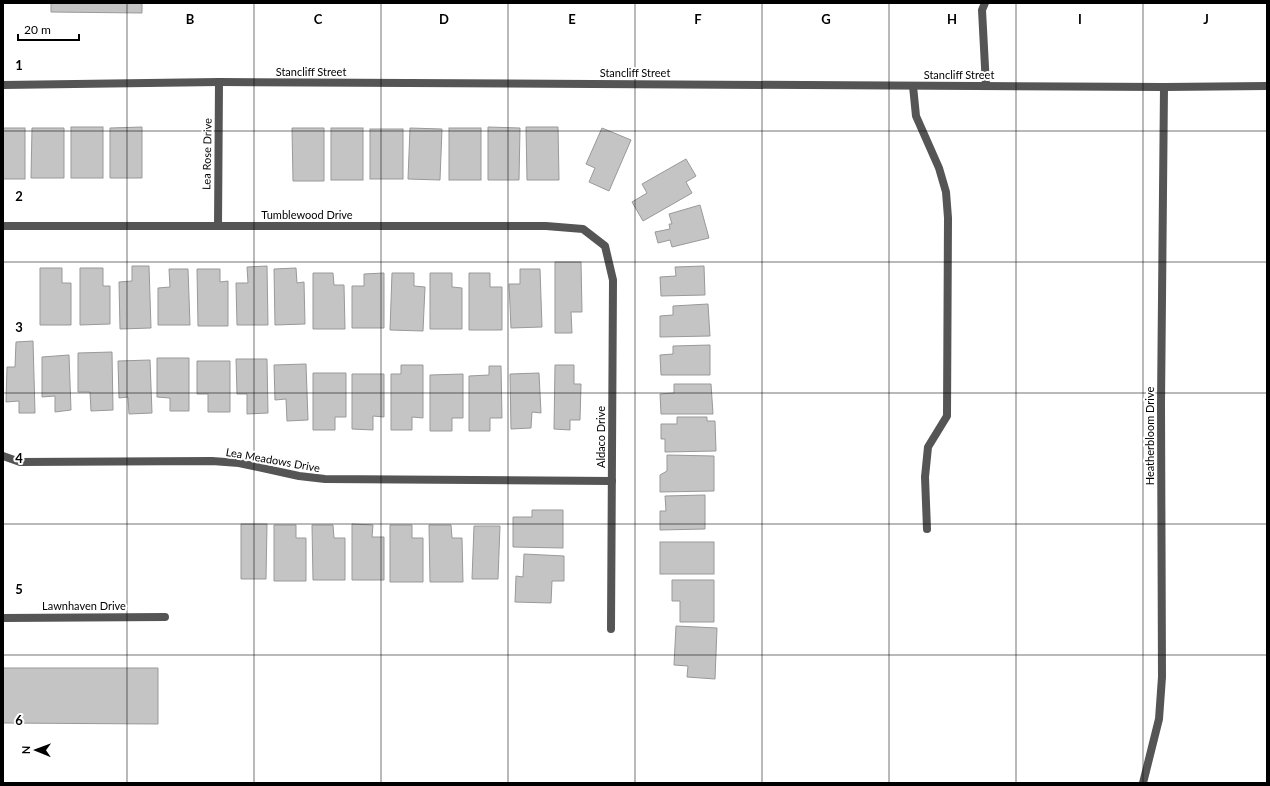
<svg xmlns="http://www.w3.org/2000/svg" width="1270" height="786" viewBox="0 0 1270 786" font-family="Lato,sans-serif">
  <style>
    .building { fill: #c4c4c4; stroke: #999 }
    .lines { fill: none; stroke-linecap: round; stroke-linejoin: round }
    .lane { stroke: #555; stroke-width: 8 }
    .street { stroke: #555; stroke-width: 8 }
    .grid { fill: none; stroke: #000; stroke-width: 1; stroke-opacity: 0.55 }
    .labels { text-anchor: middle; stroke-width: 4; stroke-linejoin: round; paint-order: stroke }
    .street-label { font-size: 11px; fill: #000; stroke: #fff }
    .grid-label { font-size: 13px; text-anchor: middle; font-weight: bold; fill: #000; stroke: #fff; stroke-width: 4; stroke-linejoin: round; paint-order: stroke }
  </style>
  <rect width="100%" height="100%" fill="#fff"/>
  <g class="building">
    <path d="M 51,3 L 142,3 L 142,13 L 51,12 Z"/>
    <rect x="71" y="127" width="32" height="51"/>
    <path d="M 142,127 L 142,178 L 110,178 L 110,128 Z"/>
    <path d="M 488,127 L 520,128 L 519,180 L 488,180 Z"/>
    <path d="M 526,127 L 558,127 L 559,180 L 527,180 Z"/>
    <rect x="3" y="128" width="22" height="51"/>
    <path d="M 32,128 L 64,128 L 64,178 L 31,178 Z"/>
    <path d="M 292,128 L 324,128 L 324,181 L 293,181 Z"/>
    <rect x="331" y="128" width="32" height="52"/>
    <path d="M 410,128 L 442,129 L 440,180 L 408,179 Z"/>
    <rect x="449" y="128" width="32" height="52"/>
    <path d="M 602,128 L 631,140 L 609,191 L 589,182 L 595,168 L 586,164 Z"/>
    <rect x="370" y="129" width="33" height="50"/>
    <path d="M 686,159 L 696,176 L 686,182 L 692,193 L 643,221 L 632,202 L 647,193 L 642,184 Z"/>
    <path d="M 700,205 L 709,238 L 672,247 L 670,240 L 658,243 L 655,232 L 670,229 L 669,224 L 672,224 L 669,214 Z"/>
    <path d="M 555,262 L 581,262 L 582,312 L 571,312 L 572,333 L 555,333 Z"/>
    <path d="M 132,266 L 149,266 L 151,328 L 120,329 L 119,282 L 132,281 Z"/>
    <path d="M 267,266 L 268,325 L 237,325 L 236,283 L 248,283 L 247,267 Z"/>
    <path d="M 704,266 L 705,295 L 661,296 L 660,277 L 676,276 L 675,267 Z"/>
    <path d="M 40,268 L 62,268 L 62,283 L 71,283 L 71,325 L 40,325 Z"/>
    <path d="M 80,268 L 103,268 L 103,286 L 110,286 L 110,324 L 80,325 Z"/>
    <path d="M 296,268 L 297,283 L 304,282 L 305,324 L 275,325 L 274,269 Z"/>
    <path d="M 169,269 L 188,269 L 190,325 L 158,325 L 158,288 L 170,287 Z"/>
    <path d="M 197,269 L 220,269 L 220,282 L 228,281 L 228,326 L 198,326 Z"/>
    <path d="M 520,269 L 540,269 L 542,327 L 511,328 L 509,284 L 520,284 Z"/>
    <path d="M 313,273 L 333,273 L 334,285 L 344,285 L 345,329 L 313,329 Z"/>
    <path d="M 384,273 L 384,328 L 352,328 L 352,286 L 364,286 L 364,274 Z"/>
    <path d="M 392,273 L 414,273 L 414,286 L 425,287 L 423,331 L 390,330 Z"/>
    <path d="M 430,273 L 452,273 L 452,287 L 462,288 L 462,329 L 430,329 Z"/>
    <path d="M 469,273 L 490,273 L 490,287 L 502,287 L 502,330 L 469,330 Z"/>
    <path d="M 708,304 L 710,336 L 660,337 L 660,316 L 673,315 L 673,306 Z"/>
    <path d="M 33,341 L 35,413 L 19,413 L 19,401 L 6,402 L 7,367 L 15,367 L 16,342 Z"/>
    <path d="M 710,345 L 710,375 L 661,375 L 660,355 L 673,354 L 673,346 Z"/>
    <path d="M 112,352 L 113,410 L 91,411 L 90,392 L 78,392 L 78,353 Z"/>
    <path d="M 69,355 L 71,410 L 55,412 L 55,396 L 42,397 L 42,357 Z"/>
    <path d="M 157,358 L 189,358 L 189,411 L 170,411 L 170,398 L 157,397 Z"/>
    <path d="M 236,359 L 267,359 L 268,413 L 247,414 L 247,394 L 237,394 Z"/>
    <path d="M 150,360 L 152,413 L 129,414 L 128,397 L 119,398 L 118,361 Z"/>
    <path d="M 197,361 L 230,361 L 230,412 L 208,412 L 208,394 L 197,394 Z"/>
    <path d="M 306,364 L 308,420 L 287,421 L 286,399 L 275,400 L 274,365 Z"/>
    <path d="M 401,365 L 423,365 L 423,418 L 412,417 L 412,430 L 391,430 L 391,374 L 401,374 Z"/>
    <path d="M 555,365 L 574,365 L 574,384 L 581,384 L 580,420 L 570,420 L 570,430 L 554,429 Z"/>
    <path d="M 489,366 L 501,366 L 502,418 L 490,418 L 490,431 L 469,431 L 469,376 L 489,375 Z"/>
    <path d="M 313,373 L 346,373 L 346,417 L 335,417 L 335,430 L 313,430 Z"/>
    <path d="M 539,373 L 541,413 L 532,412 L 531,428 L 511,429 L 510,374 Z"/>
    <path d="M 352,374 L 384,374 L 384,417 L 373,416 L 373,430 L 352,429 Z"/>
    <path d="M 463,374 L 463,418 L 452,418 L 452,431 L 430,431 L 430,375 Z"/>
    <path d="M 674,384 L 711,384 L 713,414 L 661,414 L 660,394 L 674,393 Z"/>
    <path d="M 677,417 L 707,417 L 707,421 L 715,421 L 716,451 L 665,452 L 665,439 L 661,439 L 661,424 L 677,424 Z"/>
    <path d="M 667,455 L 714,456 L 714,491 L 660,492 L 660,475 L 667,471 Z"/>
    <path d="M 705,495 L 705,529 L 660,530 L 660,511 L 666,511 L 665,496 Z"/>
    <path d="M 532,510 L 563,510 L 563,548 L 513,547 L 513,517 L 532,517 Z"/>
    <path d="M 241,524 L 267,524 L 266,579 L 241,579 Z"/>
    <path d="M 352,524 L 373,525 L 372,537 L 384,537 L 384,580 L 352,580 Z"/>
    <path d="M 274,525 L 296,525 L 296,538 L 306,538 L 306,581 L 274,581 Z"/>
    <path d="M 312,525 L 333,525 L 334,538 L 345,538 L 345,580 L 313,580 Z"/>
    <path d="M 390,525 L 412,525 L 412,538 L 423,538 L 423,582 L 390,582 Z"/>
    <path d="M 429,525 L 451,525 L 452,538 L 462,538 L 463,582 L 430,582 Z"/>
    <path d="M 474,526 L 500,526 L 498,579 L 472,579 Z"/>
    <rect x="660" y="542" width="54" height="32"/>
    <path d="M 524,554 L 564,556 L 564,581 L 552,581 L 551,603 L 515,602 L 516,576 L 523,577 Z"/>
    <path d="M 672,580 L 714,580 L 714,622 L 680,622 L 680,601 L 672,601 Z"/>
    <path d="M 676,626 L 717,628 L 715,679 L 687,677 L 688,666 L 674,665 Z"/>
    <path d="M 3,668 L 158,668 L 158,724 L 3,723 Z"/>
  </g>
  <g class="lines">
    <g class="lane">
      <path d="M 985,3 L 982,10 L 986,86"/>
      <path d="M 913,86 L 916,116 L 939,168 L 946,192 L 948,218 L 947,416 L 928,447 L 925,477 L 927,529"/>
    </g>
    <g class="street">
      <path d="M 3,85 L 219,82 L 1164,87 L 1267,86"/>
      <path d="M 3,226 L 546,226 L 583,229 L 605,246 L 613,280 L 611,629"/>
      <path d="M 218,226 L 219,82"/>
      <path d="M 3,456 L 20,462 L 212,461 L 239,463 L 299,476 L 325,479 L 612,481"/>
      <path d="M 3,618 L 165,617"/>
      <path d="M 1143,783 L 1159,719 L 1162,677 L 1161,404 L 1164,87"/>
    </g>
  </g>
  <path class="grid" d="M 127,3 L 127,783M 254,3 L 254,783M 381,3 L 381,783M 508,3 L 508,783M 635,3 L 635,783M 762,3 L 762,783M 889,3 L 889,783M 1016,3 L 1016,783M 1143,3 L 1143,783M 3,131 L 1267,131M 3,262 L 1267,262M 3,393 L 1267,393M 3,524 L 1267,524M 3,655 L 1267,655"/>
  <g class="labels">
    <g class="street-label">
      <text x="311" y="76">Stancliff Street</text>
      <text x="635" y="77">Stancliff Street</text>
      <text x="959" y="79">Stancliff Street</text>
      <text transform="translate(207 154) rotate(-89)" y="4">Lea Rose Drive</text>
      <text x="307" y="219">Tumblewood Drive</text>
      <text transform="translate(1150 436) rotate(-90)" y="4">Heatherbloom Drive</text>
      <text transform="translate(601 437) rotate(-90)" y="4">Aldaco Drive</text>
      <text transform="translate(273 460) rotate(10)" y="4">Lea Meadows Drive</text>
      <text x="84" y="610">Lawnhaven Drive</text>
    </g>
  </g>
  <g class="grid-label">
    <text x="190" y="24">B</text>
    <text x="318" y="24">C</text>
    <text x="444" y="24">D</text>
    <text x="572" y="24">E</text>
    <text x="698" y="24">F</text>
    <text x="826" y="24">G</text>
    <text x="952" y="24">H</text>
    <text x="1080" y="24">I</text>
    <text x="1206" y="24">J</text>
    <text x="19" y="70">1</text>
    <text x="19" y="201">2</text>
    <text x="19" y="332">3</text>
    <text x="19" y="463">4</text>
    <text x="19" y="594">5</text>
    <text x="19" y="725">6</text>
  </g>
  <rect width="1270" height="786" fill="none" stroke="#000000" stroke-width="8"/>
  <g transform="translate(36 750) rotate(271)" stroke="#ffffff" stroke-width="3" paint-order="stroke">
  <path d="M0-3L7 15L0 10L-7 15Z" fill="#000000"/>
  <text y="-6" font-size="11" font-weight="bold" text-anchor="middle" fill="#000000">N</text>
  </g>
  <path d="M18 34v6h61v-6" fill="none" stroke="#000000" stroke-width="2"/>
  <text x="24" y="34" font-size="12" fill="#000000" stroke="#ffffff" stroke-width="3" paint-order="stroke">20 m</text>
</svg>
